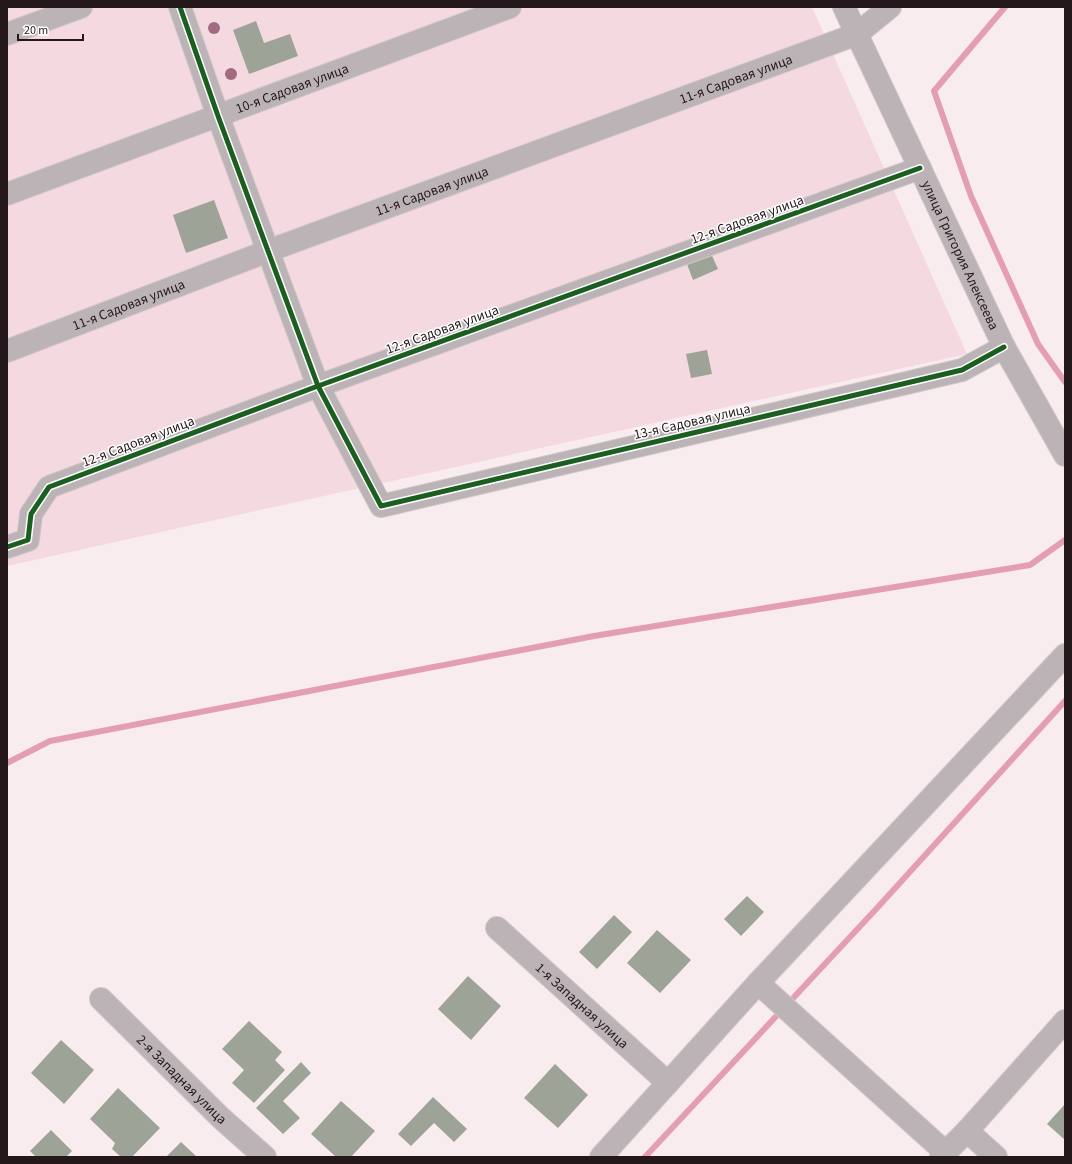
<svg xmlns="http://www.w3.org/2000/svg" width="1072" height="1164" viewBox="0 0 1072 1164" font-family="'Source Sans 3',sans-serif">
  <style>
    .green { fill: #f5d9e0 }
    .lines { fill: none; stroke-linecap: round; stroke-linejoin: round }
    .stream { stroke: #e39eb1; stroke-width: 6 }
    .building { fill: #9ea397 }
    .street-casing { stroke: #d2c7ca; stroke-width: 24 }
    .street { stroke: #bbb3b5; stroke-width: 22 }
    .cycleway-casing { stroke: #fff; stroke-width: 8 }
    .cycleway { stroke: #1b5e20; stroke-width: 5 }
    .tree { fill: #a26b82 }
    .labels { text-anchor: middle; stroke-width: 3; stroke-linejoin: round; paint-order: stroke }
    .street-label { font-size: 14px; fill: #25181b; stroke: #fff }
  </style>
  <rect width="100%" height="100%" fill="#f9ecef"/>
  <path class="green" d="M 7,7 L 812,7 L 967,354 L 7,566 Z"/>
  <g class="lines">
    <g class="stream">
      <path d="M 1005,7 L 934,91 L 971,196 L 1038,344 L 1065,382"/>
      <path d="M 7,763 L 50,741 L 594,636 L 1030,565 L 1065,540"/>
      <path d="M 645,1157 L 878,907 L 1065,701"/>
    </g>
  </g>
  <g class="building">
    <path d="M 256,21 L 264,43 L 290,34 L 298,56 L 249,74 L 233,30 Z"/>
    <path d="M 214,200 L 228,238 L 186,253 L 173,215 Z"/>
    <path d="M 709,249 L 718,269 L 693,280 L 685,259 Z"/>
    <path d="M 707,350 L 712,374 L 691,378 L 686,354 Z"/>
    <path d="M 747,896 L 764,912 L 741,936 L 724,919 Z"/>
    <path d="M 614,915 L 632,932 L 597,969 L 579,952 Z"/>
    <path d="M 657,930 L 691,960 L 660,993 L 627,963 Z"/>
    <path d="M 468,976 L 501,1006 L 471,1040 L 438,1009 Z"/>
    <path d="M 249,1021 L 282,1052 L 275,1060 L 285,1070 L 254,1103 L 232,1083 L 244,1070 L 222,1049 Z"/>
    <path d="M 61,1040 L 94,1070 L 64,1104 L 31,1073 Z"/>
    <path d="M 301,1062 L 311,1073 L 283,1101 L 300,1118 L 283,1134 L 256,1108 Z"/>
    <path d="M 555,1064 L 588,1095 L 558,1128 L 524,1098 Z"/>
    <path d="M 118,1088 L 160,1128 L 132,1157 L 121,1157 L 112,1149 L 115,1143 L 90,1119 Z"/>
    <path d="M 433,1097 L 467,1129 L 454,1142 L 434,1123 L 411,1146 L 398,1134 Z"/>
    <path d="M 341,1101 L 375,1131 L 351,1157 L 336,1157 L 311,1134 Z"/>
    <path d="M 1065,1104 L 1065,1140 L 1047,1124 Z"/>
    <path d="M 51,1130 L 72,1151 L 66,1157 L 36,1157 L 30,1151 Z"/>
    <path d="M 181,1142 L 197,1157 L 166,1157 Z"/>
  </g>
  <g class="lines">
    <defs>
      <g id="street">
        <path d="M 180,7 L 218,116 L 318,386 L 381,506 L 962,370 L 1004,347"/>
        <path id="s1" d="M 844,7 L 1004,347 L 1065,455"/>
        <path d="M 7,34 L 81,7"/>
        <path id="s2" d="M 7,194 L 510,7"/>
        <path id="s3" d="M 7,351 L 268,251 L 857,34 L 890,7"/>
        <path d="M 7,547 L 28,540 L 31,514 L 49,487 L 318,386 L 920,168"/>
        <path id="s4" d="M 497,928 L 668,1083"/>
        <path d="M 758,983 L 945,1152"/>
        <path id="s5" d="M 101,999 L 221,1118 L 265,1157"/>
        <path d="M 967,1131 L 996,1157"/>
        <path d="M 601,1157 L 758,983 L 1065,655"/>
        <path d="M 941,1157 L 967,1131 L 1065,1021"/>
      </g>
    </defs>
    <use href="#street" class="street-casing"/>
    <use href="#street" class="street"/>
    <defs>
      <g id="cycleway">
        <path d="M 180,7 L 218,116 L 318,386 L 381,506 L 962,370 L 1004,347"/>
        <path d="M 7,547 L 28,540 L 31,514 L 49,487 L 318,386 L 920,168"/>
      </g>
    </defs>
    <use href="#cycleway" class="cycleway-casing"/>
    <use href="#cycleway" class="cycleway"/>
  </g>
  <g class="tree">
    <circle cx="214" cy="28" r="6"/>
    <circle cx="231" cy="74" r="6"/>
  </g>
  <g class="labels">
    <g class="street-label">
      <text dy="5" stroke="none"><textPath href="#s3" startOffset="778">11-я Садовая улица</textPath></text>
      <text dy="5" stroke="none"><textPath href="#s2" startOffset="304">10-я Садовая улица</textPath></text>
      <text dy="5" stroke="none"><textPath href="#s3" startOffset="454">11-я Садовая улица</textPath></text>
      <text transform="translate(747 219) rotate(-20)" y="5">12-я Садовая улица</text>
      <text dy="5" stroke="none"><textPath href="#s1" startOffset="274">улица Григория Алексеева</textPath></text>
      <text dy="5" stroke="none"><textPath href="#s3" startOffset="130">11-я Садовая улица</textPath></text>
      <text transform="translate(442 329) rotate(-20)" y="5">12-я Садовая улица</text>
      <text transform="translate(692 421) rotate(-13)" y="5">13-я Садовая улица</text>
      <text transform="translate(138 441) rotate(-21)" y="5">12-я Садовая улица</text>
      <text dy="5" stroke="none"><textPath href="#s4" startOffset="115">1-я Западная улица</textPath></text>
      <text dy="5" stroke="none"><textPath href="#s5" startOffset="114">2-я Западная улица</textPath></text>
    </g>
  </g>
  <rect width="1072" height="1164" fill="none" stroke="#25181b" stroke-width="16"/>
  <path d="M18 34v6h65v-6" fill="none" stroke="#25181b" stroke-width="2"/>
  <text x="24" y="34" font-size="12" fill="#25181b" stroke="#ffffff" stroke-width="3" paint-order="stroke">20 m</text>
</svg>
